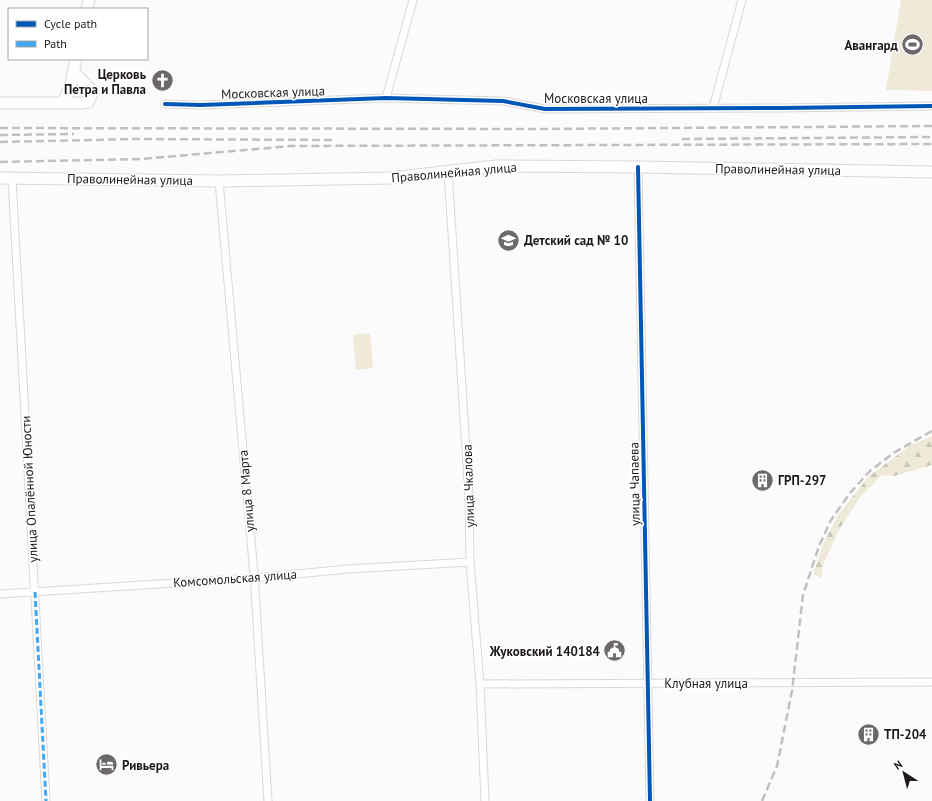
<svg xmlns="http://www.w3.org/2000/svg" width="932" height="801" viewBox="0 0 932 801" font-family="'PT Sans',sans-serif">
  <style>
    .forest { fill: url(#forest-firs) }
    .pitch { fill: #efead8 }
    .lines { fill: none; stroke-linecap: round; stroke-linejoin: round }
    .street-casing { stroke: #dad7d9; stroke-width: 9 }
    .secondary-casing { stroke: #dad7d9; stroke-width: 13 }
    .street { stroke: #fffeff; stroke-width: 7 }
    .secondary { stroke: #fffeff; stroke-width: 11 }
    .rail { stroke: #c0c0c0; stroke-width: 2.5; stroke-dasharray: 8 4; stroke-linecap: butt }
    .quiet { stroke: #3fa9f5; stroke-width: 3; stroke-dasharray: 6 3; stroke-linecap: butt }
    .cycleway-casing { stroke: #fff; stroke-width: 6 }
    .cycleway { stroke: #0057b8; stroke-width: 4 }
    .labels { text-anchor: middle; stroke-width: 3.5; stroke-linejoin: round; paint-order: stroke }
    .poi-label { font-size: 13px; font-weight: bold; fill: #1f191e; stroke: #fff; text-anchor: start }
    .street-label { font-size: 13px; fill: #1f191e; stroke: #fff }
  </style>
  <defs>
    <pattern id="forest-firs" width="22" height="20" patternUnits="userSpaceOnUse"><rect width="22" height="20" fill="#efead8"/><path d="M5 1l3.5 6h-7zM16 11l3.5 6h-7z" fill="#ccc8b9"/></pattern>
  </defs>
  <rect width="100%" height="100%" fill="#fcfbfc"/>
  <path class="forest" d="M 932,436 L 932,465 L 894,476 L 882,475 L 861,496 L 839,530 L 823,565 L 821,578 L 813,574 L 823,544 L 838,515 L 869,476 L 911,445 Z"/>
  <g class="pitch">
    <path d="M 901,0 L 932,0 L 932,91 L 886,90 Z"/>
    <path d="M 370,333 L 373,368 L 356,370 L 353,335 Z"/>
  </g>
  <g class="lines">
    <defs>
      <g id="street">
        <path d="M 386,98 L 413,0"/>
        <path d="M 165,104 L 201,105 L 386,98 L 503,101 L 545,109 L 782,108 L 932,106"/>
        <path d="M 713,108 L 742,0"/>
        <path d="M 638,167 L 650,801"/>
        <path d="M 448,171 L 469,495 L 470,562 L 480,684 L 485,801"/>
        <path d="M 12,178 L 46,801"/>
        <path d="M 219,181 L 254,574 L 268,801"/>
        <path d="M 0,594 L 254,578 L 348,569 L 470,562"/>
        <path d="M 480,684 L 932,682"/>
      </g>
      <g id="secondary">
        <path d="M 87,9 L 89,0"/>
        <path d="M 0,103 L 81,103 L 88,102 L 91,96 L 90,89 L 74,72"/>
        <path d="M 62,103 L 70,88 L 76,59"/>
        <path d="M 0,178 L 219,181 L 390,178 L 496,166 L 638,167 L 932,172"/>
      </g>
    </defs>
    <use href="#street" class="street-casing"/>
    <use href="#secondary" class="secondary-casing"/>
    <use href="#street" class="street"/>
    <use href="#secondary" class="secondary"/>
    <g class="rail">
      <path d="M 0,128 L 538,129 L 932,126"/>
      <path d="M 0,135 L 74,134"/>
      <path d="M 682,139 L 932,137"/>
      <path d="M 0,142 L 136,139 L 334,140"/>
      <path d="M 0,162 L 141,159 L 291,146 L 932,144"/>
      <path d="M 762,801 L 777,766 L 792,691 L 803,595 L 819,546 L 831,520 L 850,493 L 870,471 L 895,452 L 932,431"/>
    </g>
    <path class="quiet" d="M 35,592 L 46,801"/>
    <defs>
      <g id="cycleway">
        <path d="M 165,104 L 201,105 L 386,98 L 503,101 L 545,109 L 782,108 L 932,106"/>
        <path d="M 638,167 L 650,801"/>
      </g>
    </defs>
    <use href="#cycleway" class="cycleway-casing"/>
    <use href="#cycleway" class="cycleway"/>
  </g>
  <defs>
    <symbol id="stadium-disc" viewBox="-11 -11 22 22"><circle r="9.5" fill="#6c686c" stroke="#fff"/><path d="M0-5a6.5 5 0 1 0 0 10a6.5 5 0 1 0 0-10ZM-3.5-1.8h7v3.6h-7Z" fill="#fff"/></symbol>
    <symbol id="church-disc" viewBox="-11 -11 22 22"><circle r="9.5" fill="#6c686c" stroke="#fff"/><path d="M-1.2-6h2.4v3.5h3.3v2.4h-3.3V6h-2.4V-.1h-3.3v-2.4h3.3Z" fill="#fff"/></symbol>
    <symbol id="school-disc" viewBox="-11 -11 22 22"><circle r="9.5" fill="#6c686c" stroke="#fff"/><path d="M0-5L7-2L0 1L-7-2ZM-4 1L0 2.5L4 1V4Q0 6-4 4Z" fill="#fff"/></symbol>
    <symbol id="building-disc" viewBox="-11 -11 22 22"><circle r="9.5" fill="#6c686c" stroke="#fff"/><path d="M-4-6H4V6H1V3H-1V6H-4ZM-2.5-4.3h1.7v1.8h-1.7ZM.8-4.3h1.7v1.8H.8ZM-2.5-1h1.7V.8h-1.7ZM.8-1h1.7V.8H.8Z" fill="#fff"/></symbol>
    <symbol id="civic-disc" viewBox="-11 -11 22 22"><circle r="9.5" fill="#6c686c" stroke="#fff"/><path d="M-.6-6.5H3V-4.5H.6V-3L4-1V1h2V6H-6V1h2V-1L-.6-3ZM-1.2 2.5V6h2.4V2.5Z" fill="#fff"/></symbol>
    <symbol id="hotel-disc" viewBox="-11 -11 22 22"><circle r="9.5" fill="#6c686c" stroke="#fff"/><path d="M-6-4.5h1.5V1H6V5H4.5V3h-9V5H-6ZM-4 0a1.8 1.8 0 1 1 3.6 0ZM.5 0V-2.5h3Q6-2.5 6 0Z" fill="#fff"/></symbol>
  </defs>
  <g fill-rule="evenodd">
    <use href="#stadium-disc" x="900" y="32" width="25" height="25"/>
    <use href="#church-disc" x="150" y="68" width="25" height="25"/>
    <use href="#school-disc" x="496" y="228" width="25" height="25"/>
    <use href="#building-disc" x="750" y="468" width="25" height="25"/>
    <use href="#civic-disc" x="602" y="638" width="25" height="25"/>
    <use href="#building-disc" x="856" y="722" width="25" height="25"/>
    <use href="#hotel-disc" x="94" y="752" width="25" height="25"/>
  </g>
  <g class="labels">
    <g class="poi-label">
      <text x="898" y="50" text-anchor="end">Авангард</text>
      <text x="146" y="79" text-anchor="end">Церковь<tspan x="146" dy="15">Петра и Павла</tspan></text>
      <text x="524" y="245">Детский сад № 10</text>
      <text x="778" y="485">ГРП-297</text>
      <text x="600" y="656" text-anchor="end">Жуковский 140184</text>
      <text x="884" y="739">ТП-204</text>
      <text x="122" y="770">Ривьера</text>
    </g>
    <g class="street-label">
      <text transform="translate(273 92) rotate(-2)" y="5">Московская улица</text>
      <text x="596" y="103">Московская улица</text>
      <text transform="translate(778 169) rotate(1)" y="5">Праволинейная улица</text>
      <text transform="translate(454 172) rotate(-5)" y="5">Праволинейная улица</text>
      <text transform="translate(130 179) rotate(1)" y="5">Праволинейная улица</text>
      <text transform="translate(634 484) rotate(-91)" y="5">улица Чапаева</text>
      <text transform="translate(468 486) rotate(-92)" y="5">улица Чкалова</text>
      <text transform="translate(29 489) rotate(-93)" y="5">улица Опалённой Юности</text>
      <text transform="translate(246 491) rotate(-95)" y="5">улица 8 Марта</text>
      <text transform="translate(235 578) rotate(-4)" y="5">Комсомольская улица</text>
      <text x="706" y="688">Клубная улица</text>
    </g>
  </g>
  <rect x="8" y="8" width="140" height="52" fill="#ffffff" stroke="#a5a3a5"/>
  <rect x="16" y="21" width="20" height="6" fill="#0057b8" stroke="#a5a3a5"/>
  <text x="44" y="28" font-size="12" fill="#1f191e">Cycle path</text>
  <rect x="16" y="41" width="20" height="6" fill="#3fa9f5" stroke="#a5a3a5"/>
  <text x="44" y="48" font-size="12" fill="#1f191e">Path</text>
  <g transform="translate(904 773) rotate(324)" stroke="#ffffff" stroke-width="3" paint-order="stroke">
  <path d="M0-3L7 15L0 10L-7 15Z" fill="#1f191e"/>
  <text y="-6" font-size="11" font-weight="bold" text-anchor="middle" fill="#1f191e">N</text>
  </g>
</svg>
